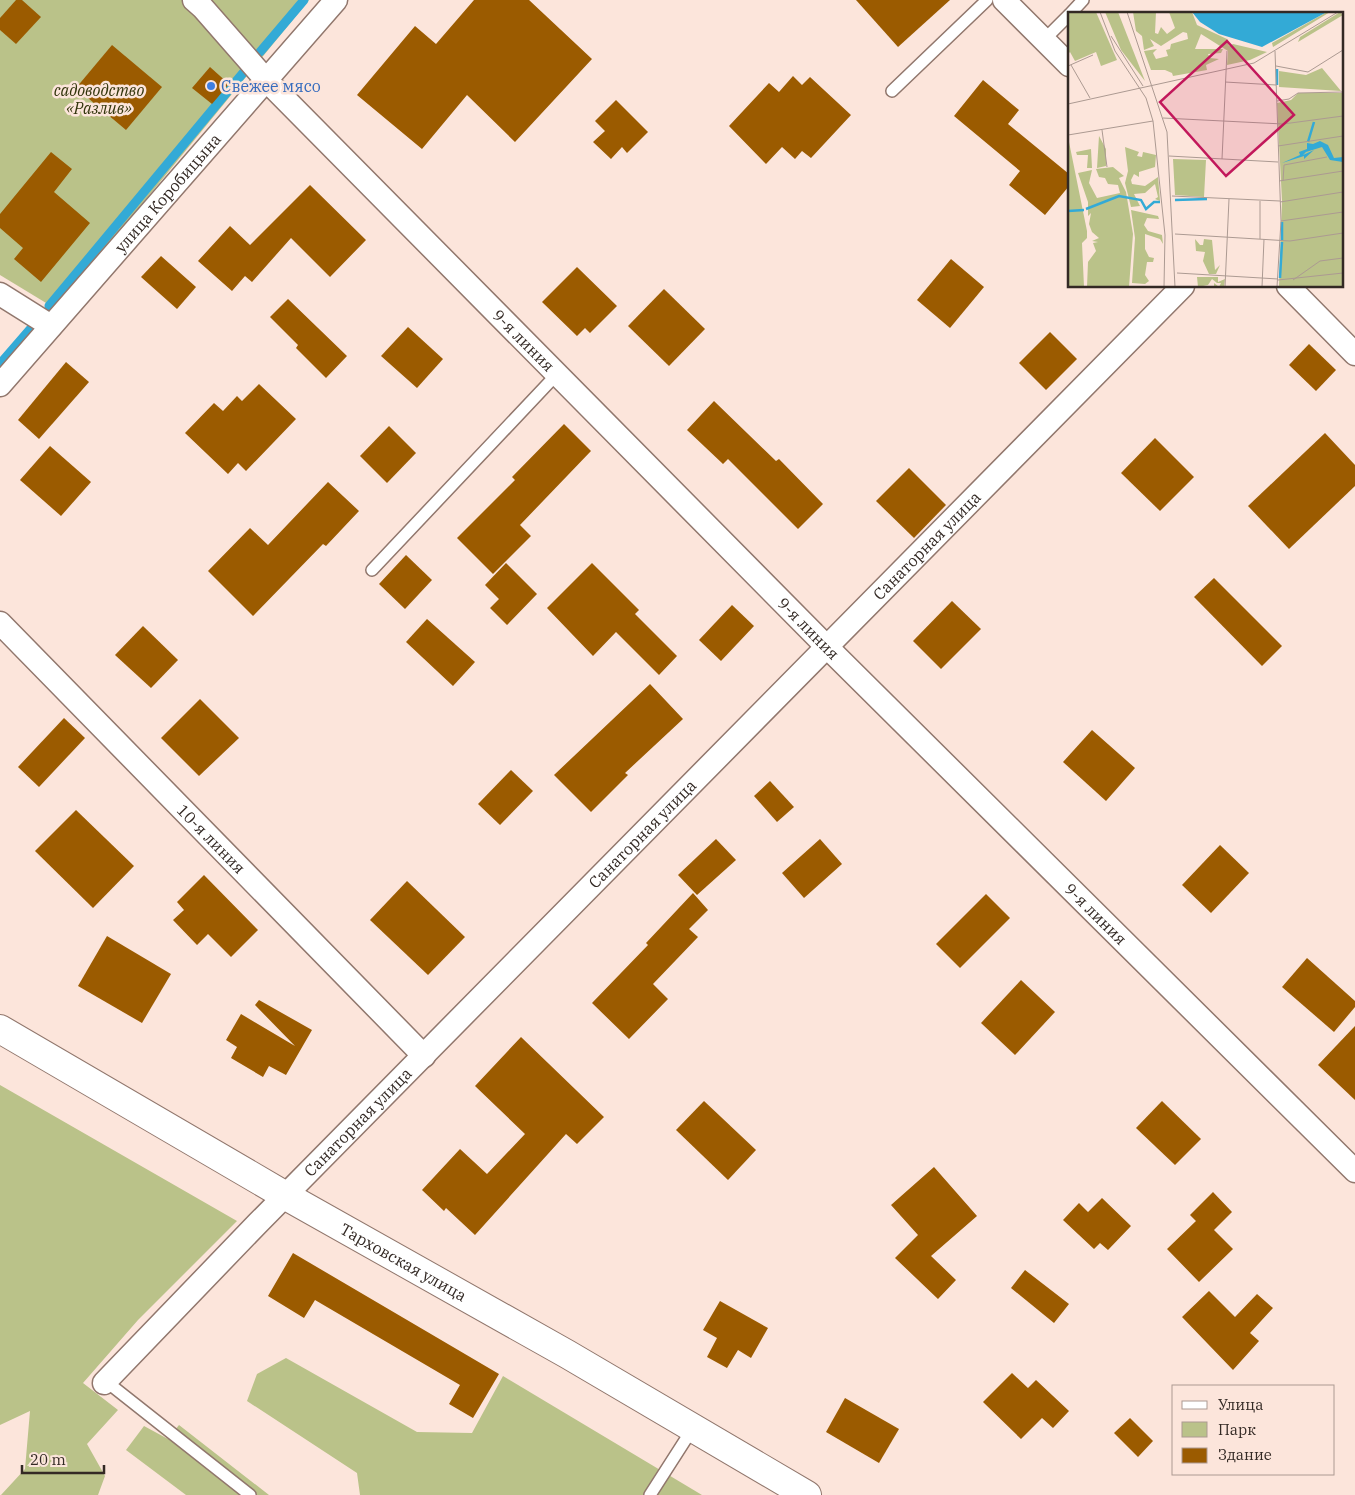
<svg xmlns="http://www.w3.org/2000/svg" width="1355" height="1495" viewBox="0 0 1355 1495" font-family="'IBM Plex Serif',serif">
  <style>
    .green { fill: #bac289 }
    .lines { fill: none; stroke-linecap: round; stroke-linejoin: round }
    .stream { stroke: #33aad6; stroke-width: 9 }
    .building { fill: #9b5b00 }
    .lane-casing { stroke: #91776d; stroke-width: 14 }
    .street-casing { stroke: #91776d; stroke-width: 25 }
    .secondary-casing { stroke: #91776d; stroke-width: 30 }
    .lane { stroke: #fff; stroke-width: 11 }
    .street { stroke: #fff; stroke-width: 22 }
    .secondary { stroke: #fff; stroke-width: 28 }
    .shop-dot { fill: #3f7fe0; stroke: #fce5db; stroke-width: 2 }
    .labels { text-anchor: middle; stroke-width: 5; stroke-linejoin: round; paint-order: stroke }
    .shop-label { font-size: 16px; fill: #366cbe; stroke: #fce5db; text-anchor: start }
    .park-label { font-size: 16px; font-style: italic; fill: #32350c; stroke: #fce5db }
    .street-label { font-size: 16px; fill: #332924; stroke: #fce5db }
    .inset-river { fill: none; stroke: #33aad6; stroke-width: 2.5 }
    .inset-road { fill: none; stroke: #ac9a92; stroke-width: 1 }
    .view { fill: #c2185b; fill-opacity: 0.15; stroke: #c2185b; stroke-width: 2.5 }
    .inset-edge { fill: none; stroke: #332924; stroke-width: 2.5 }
  </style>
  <rect width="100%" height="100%" fill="#fce5db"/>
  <g class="green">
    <path d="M 0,0 L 309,0 L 56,309 L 0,275 Z"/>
    <path d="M 0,1085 L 237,1221 L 138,1320 L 83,1383 L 118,1410 L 87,1444 L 105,1476 L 98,1495 L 1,1495 L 25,1469 L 30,1411 L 0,1425 Z"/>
    <path d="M 286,1358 L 417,1432 L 472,1433 L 503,1376 L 702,1495 L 360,1495 L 357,1473 L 247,1401 L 257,1374 Z"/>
    <path d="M 179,1425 L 269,1495 L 186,1495 L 126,1450 L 144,1426 L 168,1439 Z"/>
  </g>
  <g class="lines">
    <g class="stream">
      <path d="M 260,52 L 304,0"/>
      <path d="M 49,306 L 243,73"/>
      <path d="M 0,364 L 32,327"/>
    </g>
  </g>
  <g class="building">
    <path d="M 16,0 L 22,0 L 41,17 L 16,44 L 0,30 L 0,18 Z"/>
    <path d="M 474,0 L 529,0 L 592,59 L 515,142 L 467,95 L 422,149 L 357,95 L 415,26 L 436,44 Z"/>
    <path d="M 856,0 L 950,0 L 898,47 Z"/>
    <path d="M 112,45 L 162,87 L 126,130 L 76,88 Z"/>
    <path d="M 210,67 L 229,84 L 212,104 L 192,88 Z"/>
    <path d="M 793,76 L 802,85 L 810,77 L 851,115 L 811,158 L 802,151 L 795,159 L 782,147 L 766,164 L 729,126 L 769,83 L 779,92 Z"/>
    <path d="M 983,80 L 1019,110 L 1008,124 L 1069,174 L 1069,186 L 1045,215 L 1009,185 L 1020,171 L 954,116 Z"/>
    <path d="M 616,100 L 648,132 L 627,153 L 622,147 L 611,159 L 593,142 L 605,131 L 595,121 Z"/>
    <path d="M 51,152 L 72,169 L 54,192 L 90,223 L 41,282 L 14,259 L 23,248 L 0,228 L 0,214 Z"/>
    <path d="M 310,185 L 366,240 L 330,277 L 291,238 L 252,282 L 245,276 L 232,291 L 198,261 L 230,226 L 250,245 Z"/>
    <path d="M 161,256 L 196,287 L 177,309 L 141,277 Z"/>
    <path d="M 951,259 L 984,287 L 950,328 L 917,300 Z"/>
    <path d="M 577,267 L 617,306 L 590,333 L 585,328 L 577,336 L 542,302 Z"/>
    <path d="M 664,289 L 705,329 L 669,366 L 628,326 Z"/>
    <path d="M 288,299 L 347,356 L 326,378 L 296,348 L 298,345 L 270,317 Z"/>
    <path d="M 408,327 L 443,359 L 417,388 L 381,356 Z"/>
    <path d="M 1050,332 L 1077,359 L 1046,390 L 1019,363 Z"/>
    <path d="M 1309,344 L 1336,370 L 1316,391 L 1289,365 Z"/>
    <path d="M 66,362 L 89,382 L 39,439 L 18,420 Z"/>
    <path d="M 259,384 L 296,419 L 246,471 L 238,463 L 228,474 L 185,433 L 214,403 L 223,411 L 237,396 L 242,401 Z"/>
    <path d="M 714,401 L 776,461 L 779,459 L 823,504 L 798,529 L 728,459 L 723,464 L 687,430 Z"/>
    <path d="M 564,424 L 591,451 L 520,525 L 531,536 L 493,574 L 457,538 L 515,480 L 512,477 Z"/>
    <path d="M 389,426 L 416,453 L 387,483 L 360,456 Z"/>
    <path d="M 1325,433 L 1355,465 L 1355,486 L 1289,549 L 1248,506 Z"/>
    <path d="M 1155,438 L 1194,477 L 1160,511 L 1121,473 Z"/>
    <path d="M 50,446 L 91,482 L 61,516 L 20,480 Z"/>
    <path d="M 909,468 L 946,505 L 914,538 L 876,501 Z"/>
    <path d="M 328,482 L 359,511 L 326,546 L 323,544 L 253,616 L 208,571 L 250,528 L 268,545 Z"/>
    <path d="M 406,555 L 432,580 L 405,609 L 379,584 Z"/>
    <path d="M 506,563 L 537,594 L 507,625 L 490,608 L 499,599 L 485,585 Z"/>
    <path d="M 592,563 L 639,610 L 635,614 L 677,656 L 659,675 L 616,632 L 593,656 L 547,608 Z"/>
    <path d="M 1214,578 L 1282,646 L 1262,666 L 1194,597 Z"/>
    <path d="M 952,601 L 981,629 L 941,669 L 913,641 Z"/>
    <path d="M 732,605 L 754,626 L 721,661 L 699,640 Z"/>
    <path d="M 427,619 L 475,662 L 453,686 L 406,642 Z"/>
    <path d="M 143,626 L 178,660 L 151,688 L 115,655 Z"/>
    <path d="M 650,684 L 683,719 L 625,773 L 628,775 L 591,812 L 554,775 Z"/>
    <path d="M 200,699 L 239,738 L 199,776 L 161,738 Z"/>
    <path d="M 64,718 L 85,738 L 39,787 L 18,767 Z"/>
    <path d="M 1092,730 L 1135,768 L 1106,801 L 1063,762 Z"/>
    <path d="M 511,770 L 533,791 L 500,825 L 478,804 Z"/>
    <path d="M 770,781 L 794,807 L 777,822 L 754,796 Z"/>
    <path d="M 76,810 L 134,866 L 93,908 L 35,851 Z"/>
    <path d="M 716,839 L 736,860 L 697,895 L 678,875 Z"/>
    <path d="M 820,839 L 842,864 L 804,898 L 782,873 Z"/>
    <path d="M 1220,845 L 1249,873 L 1211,913 L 1182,885 Z"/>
    <path d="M 204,875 L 258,930 L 231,957 L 208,934 L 197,945 L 173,920 L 184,910 L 177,902 Z"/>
    <path d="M 407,881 L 465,937 L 428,975 L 370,920 Z"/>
    <path d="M 693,893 L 708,910 L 689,929 L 698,937 L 653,984 L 668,999 L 629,1039 L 592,1003 L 648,945 L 646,943 Z"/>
    <path d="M 986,894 L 1010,918 L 960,968 L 936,944 Z"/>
    <path d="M 107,936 L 171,974 L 142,1023 L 78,986 Z"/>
    <path d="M 1307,958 L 1355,1001 L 1355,1007 L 1334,1032 L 1282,987 Z"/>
    <path d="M 1021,980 L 1055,1012 L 1015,1055 L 981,1023 Z"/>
    <path d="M 259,1000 L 312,1030 L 286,1075 L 269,1066 L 263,1077 L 231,1058 L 237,1047 L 226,1040 L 241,1014 L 295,1046 L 255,1005 Z"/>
    <path d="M 1355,1026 L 1355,1100 L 1318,1065 Z"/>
    <path d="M 521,1037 L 604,1117 L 577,1144 L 566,1134 L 475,1235 L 446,1208 L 444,1211 L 422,1190 L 460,1149 L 487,1174 L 525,1134 L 475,1086 Z"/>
    <path d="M 704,1101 L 756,1150 L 728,1180 L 676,1130 Z"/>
    <path d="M 1162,1101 L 1201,1139 L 1175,1165 L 1136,1128 Z"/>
    <path d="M 934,1167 L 977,1216 L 931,1256 L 956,1280 L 938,1299 L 895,1258 L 918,1235 L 891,1205 Z"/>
    <path d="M 1213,1192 L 1232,1212 L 1214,1230 L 1233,1249 L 1199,1282 L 1167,1249 L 1196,1221 L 1190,1215 Z"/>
    <path d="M 1102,1198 L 1131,1226 L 1108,1250 L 1100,1243 L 1094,1249 L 1063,1220 L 1079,1203 L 1088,1212 Z"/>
    <path d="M 293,1253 L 499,1374 L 473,1418 L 449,1404 L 460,1385 L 315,1300 L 304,1318 L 268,1296 Z"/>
    <path d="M 1025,1270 L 1069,1304 L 1054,1323 L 1011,1288 Z"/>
    <path d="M 1209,1291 L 1235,1317 L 1257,1294 L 1273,1308 L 1250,1333 L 1259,1341 L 1233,1370 L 1182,1317 Z"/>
    <path d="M 720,1301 L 768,1328 L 751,1358 L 738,1350 L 727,1368 L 707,1357 L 717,1338 L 703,1330 Z"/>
    <path d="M 1012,1373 L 1028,1388 L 1036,1380 L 1069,1411 L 1053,1428 L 1042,1418 L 1021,1439 L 983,1402 Z"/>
    <path d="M 845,1398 L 899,1429 L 879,1463 L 826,1432 Z"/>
    <path d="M 1130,1418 L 1153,1441 L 1138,1457 L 1114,1433 Z"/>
  </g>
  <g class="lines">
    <defs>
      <g id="lane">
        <path d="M 1070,14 L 1083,0"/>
        <path d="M 1044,40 L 1069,15"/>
        <path d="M 892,91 L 987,0"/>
        <path d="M 372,570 L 558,373"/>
        <path d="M 104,1383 L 112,1386 L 250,1495"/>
        <path d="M 650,1495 L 693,1428"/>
      </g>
      <g id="street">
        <path id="s1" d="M 194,0 L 203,8 L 266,80 L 827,647 L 1355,1171"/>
        <path d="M 1004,0 L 1069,65"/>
        <path d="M 1288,286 L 1355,354"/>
        <path d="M 0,294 L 51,326"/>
        <path id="s2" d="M 0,385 L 336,0"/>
        <path id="s3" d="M 0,623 L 424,1056"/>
        <path id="s4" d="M 104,1383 L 258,1223 L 1183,286"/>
      </g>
      <g id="secondary">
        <path id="s5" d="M 0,1029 L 286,1196 L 567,1354 L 807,1495"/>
      </g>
    </defs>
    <use href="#lane" class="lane-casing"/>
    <use href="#street" class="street-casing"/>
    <use href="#secondary" class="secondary-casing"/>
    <use href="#lane" class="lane"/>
    <use href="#street" class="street"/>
    <use href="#secondary" class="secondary"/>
  </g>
  <circle class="shop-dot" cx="211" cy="86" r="5"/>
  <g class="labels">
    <g class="shop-label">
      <text x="221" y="92">Свежее мясо</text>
    </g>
    <g class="park-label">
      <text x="99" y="96">садоводство<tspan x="99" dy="18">«Разлив»</tspan></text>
    </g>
    <g class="street-label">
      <text dy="6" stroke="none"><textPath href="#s2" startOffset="255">улица Коробицына</textPath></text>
      <text dy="6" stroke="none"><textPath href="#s1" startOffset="474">9-я линия</textPath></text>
      <text dy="6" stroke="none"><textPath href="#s4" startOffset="1174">Санаторная улица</textPath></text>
      <text dy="6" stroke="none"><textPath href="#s1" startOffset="879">9-я линия</textPath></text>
      <text dy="6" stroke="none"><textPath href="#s4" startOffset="769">Санаторная улица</textPath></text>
      <text dy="6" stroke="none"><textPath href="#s3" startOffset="302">10-я линия</textPath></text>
      <text dy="6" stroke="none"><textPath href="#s1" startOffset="1284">9-я линия</textPath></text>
      <text dy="6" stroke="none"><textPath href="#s4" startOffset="364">Санаторная улица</textPath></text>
      <text dy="6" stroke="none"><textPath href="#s5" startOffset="466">Тарховская улица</textPath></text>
    </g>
  </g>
  <g transform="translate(1068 12)">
    <rect width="275" height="275" fill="#fce5db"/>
    <path d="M 0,0 L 28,0 L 49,48 L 33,54 L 28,40 L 7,49 L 2,40 L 0,42 ZM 37,0 L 50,0 L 77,69 L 53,38 ZM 65,0 L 88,0 L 87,21 L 90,22 L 93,15 L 99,22 L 107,16 L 101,0 L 124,0 L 129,13 L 159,27 L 161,34 L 165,32 L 199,40 L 182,48 L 159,53 L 160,39 L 133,22 L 127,37 L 155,37 L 153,41 L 140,42 L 142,46 L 151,47 L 138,53 L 139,58 L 105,64 L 104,61 L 97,58 L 83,58 L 76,39 L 89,37 L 85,41 L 88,47 L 100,44 L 98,38 L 102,37 L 103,32 L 120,27 L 119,21 L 115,20 L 93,34 L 82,27 L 86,34 L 76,38 L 74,24 L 68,19 ZM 259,0 L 262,0 L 205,35 L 204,31 ZM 272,0 L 275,3 L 230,30 L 232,25 ZM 254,56 L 273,79 L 211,75 L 211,59 L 238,63 ZM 230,81 L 275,81 L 275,275 L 211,275 L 214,189 L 209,91 L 223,88 ZM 31,124 L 38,137 L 38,154 L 29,156 ZM 0,125 L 19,219 L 19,226 L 14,231 L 16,275 L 0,275 ZM 57,135 L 71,140 L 69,144 L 74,145 L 75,140 L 88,143 L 87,155 L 71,160 L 71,165 L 66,162 L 63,168 L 64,172 L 77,174 L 90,165 L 92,189 L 87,187 L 90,185 L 87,172 L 77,181 L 66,182 L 72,194 L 63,195 L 57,171 L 60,159 ZM 23,137 L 24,156 L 19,156 L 20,143 L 9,143 L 8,140 ZM 105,147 L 138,148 L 136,185 L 107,183 ZM 45,155 L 56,164 L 51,166 L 58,180 L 65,222 L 61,275 L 19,275 L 20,250 L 28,239 L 25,231 L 30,230 L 24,229 L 31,226 L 24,220 L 21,212 L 23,201 L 20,204 L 20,190 L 10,161 L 24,158 L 21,171 L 29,186 L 52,181 L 50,173 L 40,172 L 37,166 L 31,165 L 28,157 ZM 63,198 L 90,204 L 91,207 L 79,206 L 76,213 L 80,219 L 94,223 L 95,232 L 92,227 L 77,222 L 77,237 L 81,245 L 86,246 L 85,250 L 79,250 L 77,263 L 81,269 L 77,272 L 64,271 L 67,226 ZM 127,227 L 132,233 L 135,233 L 136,227 L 144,228 L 147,258 L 152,253 L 148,262 L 141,262 L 135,249 L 137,240 L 128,239 ZM 129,265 L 150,265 L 150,270 L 157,267 L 156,275 L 146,275 L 146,271 L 151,275 L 153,271 L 149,271 L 144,267 L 140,273 L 130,275 Z" fill="#bac289"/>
    <path d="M 124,0 L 259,0 L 194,35 L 151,22 L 132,10 ZM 252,129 L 260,133 L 266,146 L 275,145 L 275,150 L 262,148 L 254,135 L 238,140 L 235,143 L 246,138 L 236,147 L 236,144 L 214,151 L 232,143 L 231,140 L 239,137 L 239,131 L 245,132 Z" fill="#33aad6"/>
    <path class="inset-river" d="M 209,73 L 209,57M 240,130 L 246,110M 107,188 L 139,187M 18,197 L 51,184 L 73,188 L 78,197 L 86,190 L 92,190M 0,199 L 16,198M 214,210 L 214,228M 212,266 L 214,230"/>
    <path class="inset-road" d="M 32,0 L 47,39 L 78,86 L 85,109 L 97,223 L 96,275M 59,0 L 99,120 L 107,275M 43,24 L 75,74M 207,39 L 213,209 L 209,275M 3,53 L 22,86M 0,54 L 25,43M 208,54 L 240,60 L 275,38M 157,70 L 208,73M 209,89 L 221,87 L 230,81 L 275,80M 0,92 L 186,51 L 270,0M 95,106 L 215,112 L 275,104M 34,118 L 39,155M 0,123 L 85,109M 210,134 L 275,124M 101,144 L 210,150M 154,147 L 159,39M 211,169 L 275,159M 215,169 L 216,153 L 259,145M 104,184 L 212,189M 192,189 L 192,227M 212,190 L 275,180M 213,209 L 275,200M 107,222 L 222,229 L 275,221M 109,261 L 210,267M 210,268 L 275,261M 225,268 L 252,249 L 275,246M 157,275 L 161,187M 194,275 L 196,227"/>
    <path class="view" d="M 159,29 L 226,103 L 158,164 L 92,90 Z"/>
    <rect width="275" height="275" class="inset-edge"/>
  </g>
  <rect x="1172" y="1385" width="162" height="90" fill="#fce5db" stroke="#ac9a92"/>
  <rect x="1182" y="1401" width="25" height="8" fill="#ffffff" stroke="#ac9a92"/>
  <text x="1218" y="1410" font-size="15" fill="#332924">Улица</text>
  <rect x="1182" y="1422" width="25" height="15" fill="#bac289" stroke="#ac9a92"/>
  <text x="1218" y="1435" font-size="15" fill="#332924">Парк</text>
  <rect x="1182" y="1448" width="25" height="15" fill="#9b5b00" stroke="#ac9a92"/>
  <text x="1218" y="1460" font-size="15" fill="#332924">Здание</text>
  <path d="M22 1465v8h82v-8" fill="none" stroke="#332924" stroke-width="2.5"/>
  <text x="30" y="1465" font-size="15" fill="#332924" stroke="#fce5db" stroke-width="4" paint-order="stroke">20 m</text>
</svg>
